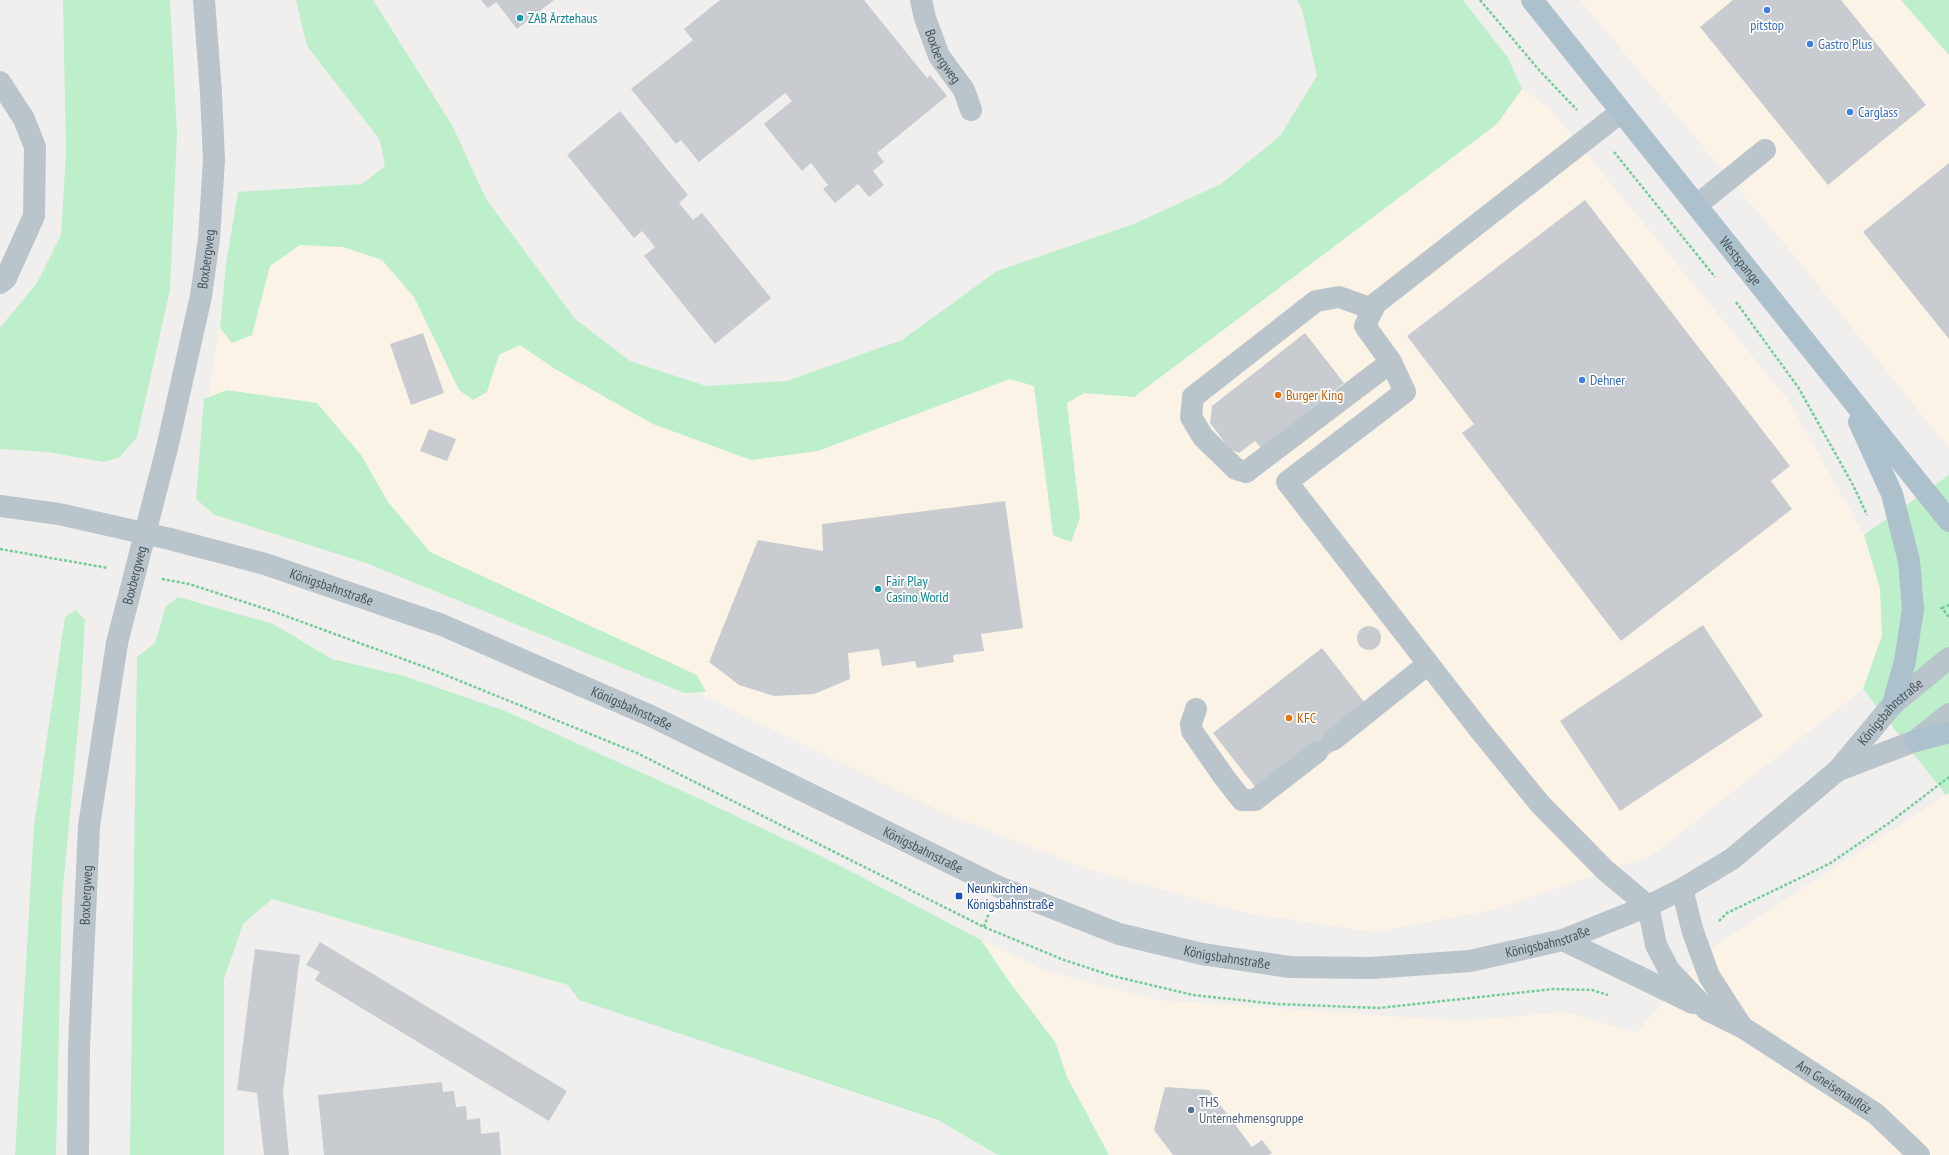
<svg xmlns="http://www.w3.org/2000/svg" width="1949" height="1155" viewBox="0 0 1949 1155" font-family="'PT Sans Narrow',sans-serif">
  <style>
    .commercial { fill: #fcf3e7 }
    .green { fill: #bcefca }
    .building { fill: #c8ccd1 }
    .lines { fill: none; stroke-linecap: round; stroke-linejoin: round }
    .path { stroke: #73cd97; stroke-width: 2.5; stroke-dasharray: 3 2; stroke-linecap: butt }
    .minor { stroke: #b9c4cb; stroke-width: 22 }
    .major { stroke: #adc1cd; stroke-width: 22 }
    .minor-bridge { stroke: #b9c4cb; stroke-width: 22 }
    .shop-dot { fill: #3f7fe0; stroke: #fff; stroke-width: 1.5 }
    .culture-dot { fill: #0f9aa8; stroke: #fff; stroke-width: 1.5 }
    .food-dot { fill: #e8710a; stroke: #fff; stroke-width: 1.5 }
    .transit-dot { fill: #1a4fb4; stroke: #fff; stroke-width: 1.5 }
    .service-dot { fill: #5c6f8a; stroke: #fff; stroke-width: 1.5 }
    .labels { text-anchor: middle; stroke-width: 3.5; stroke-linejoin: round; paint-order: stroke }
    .culture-label { font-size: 14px; fill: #0d838f; stroke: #fff; text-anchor: start }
    .shop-label { font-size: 14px; fill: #366cbe; stroke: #fff; text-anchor: start }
    .street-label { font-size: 14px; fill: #46545c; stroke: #fff }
    .food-label { font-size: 14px; fill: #c56008; stroke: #fff; text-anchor: start }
    .transit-label { font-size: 14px; fill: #164399; stroke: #fff; text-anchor: start }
    .service-label { font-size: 14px; fill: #4e5e75; stroke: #fff; text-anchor: start }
  </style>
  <rect width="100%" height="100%" fill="#f1eeee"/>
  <g class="commercial">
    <path d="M 1580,0 L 1901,0 L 1949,55 L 1949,449 L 1793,254 Z"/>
    <path d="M 1522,89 L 1550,109 L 1788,400 L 1864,535 L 1880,588 L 1882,636 L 1863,689 L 1651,856 L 1492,910 L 1374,932 L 1247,913 L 1088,869 L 944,813 L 374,534 L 199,471 L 232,230 L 334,226 L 482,293 L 818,451 L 1010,379 L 1034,386 L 1134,397 L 1497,124 Z"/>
    <path d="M 1949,793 L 1949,1155 L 1109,1155 L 1067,1077 L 1055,1042 L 1008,980 L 981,940 L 1045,971 L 1158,1000 L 1462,1021 L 1566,1012 L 1636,1033 L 1710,949 Z"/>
  </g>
  <g class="green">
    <path d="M 63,0 L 170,0 L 177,133 L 170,290 L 137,437 L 120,457 L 104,462 L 47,452 L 0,449 L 0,328 L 37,283 L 61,235 L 66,152 Z"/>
    <path d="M 296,0 L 373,0 L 452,125 L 486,199 L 575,319 L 630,361 L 706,386 L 787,381 L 902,340 L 997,271 L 1134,224 L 1221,184 L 1280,136 L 1317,76 L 1302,9 L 1297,0 L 1463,0 L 1508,58 L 1522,89 L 1497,124 L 1134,397 L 1084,393 L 1067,403 L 1080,518 L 1071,542 L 1053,535 L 1034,386 L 1010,379 L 818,451 L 751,460 L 653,424 L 555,369 L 520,345 L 499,355 L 487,392 L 473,400 L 459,390 L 414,297 L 382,260 L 343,247 L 300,245 L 270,266 L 252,335 L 232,343 L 220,328 L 226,264 L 238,192 L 362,184 L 385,166 L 380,140 L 307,46 Z"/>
    <path d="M 1901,0 L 1949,0 L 1949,55 Z"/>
    <path d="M 227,390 L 317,403 L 361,455 L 388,502 L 430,552 L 697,675 L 706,692 L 684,693 L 366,563 L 215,515 L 196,499 L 204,399 Z"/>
    <path d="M 1949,475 L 1949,793 L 1946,795 L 1863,689 L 1882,636 L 1880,588 L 1864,535 Z"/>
    <path d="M 178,597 L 273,624 L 332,659 L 404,676 L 505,711 L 702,800 L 827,859 L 981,940 L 1008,980 L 1055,1042 L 1067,1077 L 1109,1155 L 998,1155 L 938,1120 L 579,1000 L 568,985 L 272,899 L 243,924 L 224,979 L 224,1155 L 130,1155 L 137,657 L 155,643 L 166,606 Z"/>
    <path d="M 76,610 L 85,620 L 80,707 L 62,898 L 56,1155 L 15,1155 L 34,825 L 65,617 Z"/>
  </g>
  <g class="building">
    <path d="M 481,0 L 554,0 L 517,29 L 496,2 L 488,8 Z"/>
    <path d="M 720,0 L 864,0 L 927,78 L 930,75 L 947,96 L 877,153 L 884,162 L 873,171 L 884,185 L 869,197 L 858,184 L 835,203 L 823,189 L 828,185 L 811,163 L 802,171 L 764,124 L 792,101 L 785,93 L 699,162 L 681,140 L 676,144 L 631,89 L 693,40 L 684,29 Z"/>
    <path d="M 1733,0 L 1841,0 L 1926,105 L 1828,185 L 1700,27 Z"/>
    <path d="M 620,111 L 688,195 L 679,203 L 693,220 L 702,213 L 771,298 L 715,344 L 644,256 L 655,247 L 642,231 L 634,238 L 567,155 Z"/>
    <path d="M 1949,163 L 1949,339 L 1863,232 Z"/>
    <path d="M 1585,200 L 1790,466 L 1771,481 L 1792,509 L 1621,641 L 1462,433 L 1474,424 L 1407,336 Z"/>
    <path d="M 423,333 L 444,393 L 411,405 L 390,344 Z"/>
    <path d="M 1305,333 L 1344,383 L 1261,448 L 1255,441 L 1239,453 L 1230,449 L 1210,423 L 1212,406 Z"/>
    <path d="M 429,429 L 456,439 L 447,461 L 420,451 Z"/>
    <path d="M 1005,501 L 1023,628 L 981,634 L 984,651 L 953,655 L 954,662 L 917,668 L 915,661 L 882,666 L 879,649 L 848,653 L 850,679 L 814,694 L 774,696 L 739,685 L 709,662 L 758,540 L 823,551 L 822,524 Z"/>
    <path d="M 1703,625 L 1763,716 L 1620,811 L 1560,721 Z"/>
    <circle cx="1369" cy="638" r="12"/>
    <path d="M 1322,648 L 1365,703 L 1339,747 L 1323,759 L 1256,788 L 1213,733 Z"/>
    <path d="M 320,942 L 567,1091 L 549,1121 L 315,980 L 320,972 L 306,965 Z"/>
    <path d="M 255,949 L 300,955 L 283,1093 L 289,1155 L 264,1155 L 257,1093 L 237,1090 Z"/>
    <path d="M 442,1082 L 443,1092 L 454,1091 L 456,1107 L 466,1106 L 467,1120 L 480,1118 L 481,1134 L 499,1132 L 501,1155 L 324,1155 L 318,1095 Z"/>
    <path d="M 1165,1087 L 1209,1090 L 1252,1147 L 1262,1140 L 1272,1153 L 1269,1155 L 1173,1155 L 1154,1130 Z"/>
  </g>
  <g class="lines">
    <g class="path">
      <path d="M 1480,0 L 1539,70 L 1577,110"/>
      <path d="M 1614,152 L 1715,277"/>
      <path d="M 1736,302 L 1798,387 L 1853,485 L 1867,515"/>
      <path d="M 0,549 L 108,568"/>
      <path d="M 162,579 L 189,584 L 272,611 L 433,670 L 637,753 L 984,927 L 1064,960 L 1113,976 L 1193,995 L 1277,1004 L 1379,1008 L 1553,989 L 1592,990 L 1608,995"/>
      <path d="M 1940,608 L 1942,608 L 1949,617"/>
      <path d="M 1942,608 L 1949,605"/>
      <path d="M 1719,921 L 1727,913 L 1829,864 L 1889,823 L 1949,777"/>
      <path d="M 984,927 L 989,913"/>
    </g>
    <g class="minor">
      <path id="s1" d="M 921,0 L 925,18 L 939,56 L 964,90 L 971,110"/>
      <path d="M 0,82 L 24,119 L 35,147 L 34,216 L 6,278 L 0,283"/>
      <path d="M 1621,112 L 1375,304 L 1365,326 L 1391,362 L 1405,392 L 1287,482 L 1479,729 L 1540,804 L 1605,870 L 1648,906"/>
      <path d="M 1697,205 L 1765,150"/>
      <path d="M 1373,309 L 1339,297 L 1316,301 L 1193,397 L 1191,417 L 1203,437 L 1236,469 L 1246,472 L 1391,362"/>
      <path id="s2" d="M 167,448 L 201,296 L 209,239 L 214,160 L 211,93 L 204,0"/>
      <path id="s3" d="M 0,506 L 59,514 L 170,539 L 265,564 L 442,625 L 651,716 L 999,887 L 1119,934 L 1202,954 L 1290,967 L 1371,968 L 1470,961 L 1563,940 L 1648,906 L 1682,889 L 1732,859 L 1838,770 L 1893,704 L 1949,658"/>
      <path d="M 1196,709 L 1191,724 L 1192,731 L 1224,777 L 1242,800 L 1255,800 L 1317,752"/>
      <path d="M 1333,740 L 1428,664"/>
      <path d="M 1839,770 L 1915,741 L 1949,714"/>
      <path d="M 1682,889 L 1693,932 L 1709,976 L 1742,1027"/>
      <path id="s4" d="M 1648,906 L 1656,945 L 1669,970 L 1707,1010 L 1742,1027 L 1876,1114 L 1919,1155"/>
      <path d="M 1563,940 L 1693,1003"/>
      <path id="s5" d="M 78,1155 L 79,1047 L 89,826 L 117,643"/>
    </g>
    <g class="major">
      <path id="s6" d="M 1532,0 L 1949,521"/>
      <path d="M 1859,422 L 1892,494 L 1909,561 L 1913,609 L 1905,661 L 1893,704"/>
      <path d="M 1915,741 L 1949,732"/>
    </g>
    <path class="minor-bridge" id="s7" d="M 117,643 L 167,448"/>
  </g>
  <g class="shop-dot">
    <circle cx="1767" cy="10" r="4"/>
    <circle cx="1810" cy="44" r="4"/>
    <circle cx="1850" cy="112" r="4"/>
    <circle cx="1582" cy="380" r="4"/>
  </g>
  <g class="culture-dot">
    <circle cx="520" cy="18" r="4"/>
    <circle cx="878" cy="589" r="4"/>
  </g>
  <g class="food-dot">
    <circle cx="1278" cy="395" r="4"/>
    <circle cx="1289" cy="718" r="4"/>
  </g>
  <rect class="transit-dot" x="955" y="892" width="8" height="8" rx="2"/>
  <circle class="service-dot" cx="1191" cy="1110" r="4"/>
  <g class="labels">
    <g class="culture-label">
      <text x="528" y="23">ZAB Ärztehaus</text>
      <text x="886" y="586">Fair Play<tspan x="886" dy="16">Casino World</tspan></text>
    </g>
    <g class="shop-label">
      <text x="1767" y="30" text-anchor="middle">pitstop</text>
      <text x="1818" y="49">Gastro Plus</text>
      <text x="1858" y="117">Carglass</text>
      <text x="1590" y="385">Dehner</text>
    </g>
    <g class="street-label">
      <text dy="5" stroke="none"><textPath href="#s1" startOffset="61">Boxbergweg</textPath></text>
      <text dy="5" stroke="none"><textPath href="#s2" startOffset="193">Boxbergweg</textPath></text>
      <text dy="5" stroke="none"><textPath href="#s6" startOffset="334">Westspange</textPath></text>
      <text dy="5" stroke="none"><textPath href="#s7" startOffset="70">Boxbergweg</textPath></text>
      <text dy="5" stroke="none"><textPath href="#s3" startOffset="342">Königsbahnstraße</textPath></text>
      <text dy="5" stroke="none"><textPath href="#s3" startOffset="666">Königsbahnstraße</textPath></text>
      <text dy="5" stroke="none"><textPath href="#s3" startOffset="2058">Königsbahnstraße</textPath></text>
      <text dy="5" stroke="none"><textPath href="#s3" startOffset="990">Königsbahnstraße</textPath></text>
      <text dy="5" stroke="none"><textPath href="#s5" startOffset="260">Boxbergweg</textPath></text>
      <text dy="5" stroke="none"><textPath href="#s3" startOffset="1638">Königsbahnstraße</textPath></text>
      <text dy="5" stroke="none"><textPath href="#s3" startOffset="1314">Königsbahnstraße</textPath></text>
      <text dy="5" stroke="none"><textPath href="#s4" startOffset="272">Am Gneisenauflöz</textPath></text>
    </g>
    <g class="food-label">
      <text x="1286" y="400">Burger King</text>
      <text x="1297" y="723">KFC</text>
    </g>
    <g class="transit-label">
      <text x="967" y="893">Neunkirchen<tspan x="967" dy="16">Königsbahnstraße</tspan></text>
    </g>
    <g class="service-label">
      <text x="1199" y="1107">THS<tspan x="1199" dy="16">Unternehmensgruppe</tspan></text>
    </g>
  </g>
</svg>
